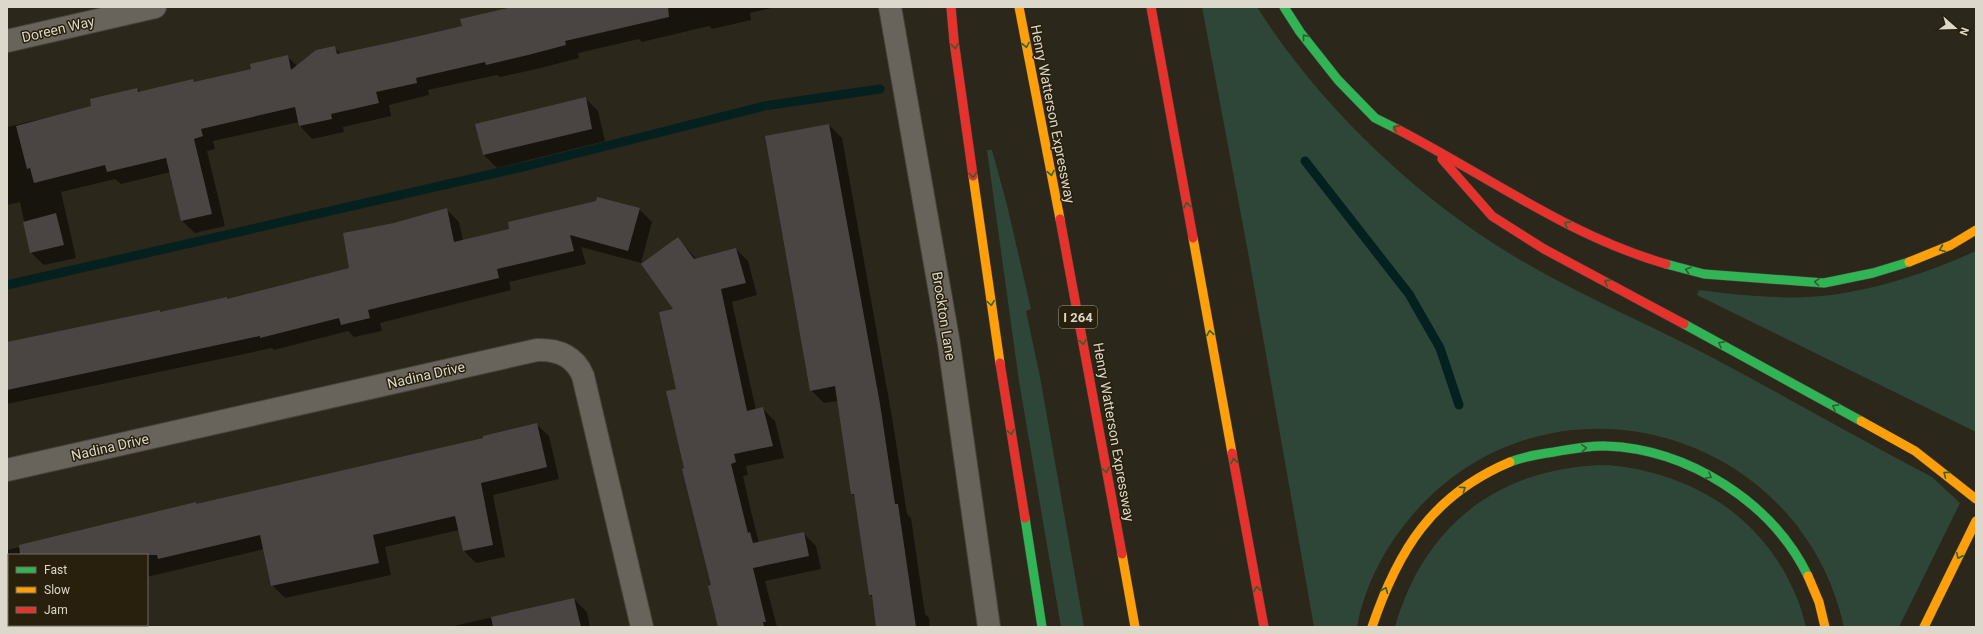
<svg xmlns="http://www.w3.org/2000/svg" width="1983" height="634" viewBox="0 0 1983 634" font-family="Roboto,sans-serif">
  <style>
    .green { fill: #2e4638 }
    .shadow { fill: #0007 }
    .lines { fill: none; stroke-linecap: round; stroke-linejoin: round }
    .stream { stroke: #04201f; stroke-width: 9 }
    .building { fill: #4a4543 }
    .street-casing { stroke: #47443a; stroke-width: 24 }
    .fast-casing { stroke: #47443a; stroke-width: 10 }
    .slow-casing { stroke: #47443a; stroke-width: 10 }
    .jam-casing { stroke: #47443a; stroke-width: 10 }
    .street { stroke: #68635b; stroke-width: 22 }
    .fast { stroke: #30b455; stroke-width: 9 }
    .slow { stroke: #ff9f0a; stroke-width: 9 }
    .jam { stroke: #e5322d; stroke-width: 9 }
    .oneway { stroke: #2c632d }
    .labels { text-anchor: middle; stroke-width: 3; stroke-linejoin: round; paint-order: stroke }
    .shield { fill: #28200c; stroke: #a6a192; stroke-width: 1 }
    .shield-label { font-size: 13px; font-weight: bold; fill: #dcd8cb }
    .street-label { font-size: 14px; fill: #dcd8cb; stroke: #28200c }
  </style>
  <rect width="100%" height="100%" fill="#2c271b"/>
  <g class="green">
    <path d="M 1202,7 L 1257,7 C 1319,105 1417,199 1517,258 C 1581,296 1650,325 1715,359 C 1788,398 1859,439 1932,477 L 1960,503 L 1899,627 L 1844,627 C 1800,428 1551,359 1415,512 C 1386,545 1365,584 1357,627 L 1314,627 L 1248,252 Z"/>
    <path d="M 987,150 L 992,150 L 1007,205 L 1031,309 L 1026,311 L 1040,377 L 1084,627 L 1061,627 L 1019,381 Z"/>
    <path d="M 1976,251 L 1976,432 L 1697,295 L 1699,290 C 1745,296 1793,301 1839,294 C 1887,286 1932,271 1976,251 Z"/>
    <path d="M 1608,465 C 1693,473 1764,517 1797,598 C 1801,607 1803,617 1806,627 L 1395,627 C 1424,524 1501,466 1608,465 Z"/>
  </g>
  <g class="shadow">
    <path d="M 523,7 L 776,7 L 750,13 L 751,20 L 712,29 L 709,26 L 642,42 L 639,39 L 578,53 L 579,58 L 541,68 L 500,77 L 497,75 L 428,90 L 429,95 L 389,105 L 391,116 L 343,127 L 344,132 L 312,139 L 300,126 L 299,122 L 213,141 L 215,149 L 207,151 L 225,226 L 195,233 L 182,221 L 171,172 L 121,184 L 115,179 L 61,192 L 76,258 L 44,265 L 31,253 L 20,202 L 7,205 L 7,127 L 93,107 L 137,89 L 141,93 L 193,80 L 195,83 L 252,69 L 287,56 L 297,66 L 334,47 L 341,54 L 463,26 Z"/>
    <path d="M 585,98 L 598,111 L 605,141 L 497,168 L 484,155 Z"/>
    <path d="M 829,125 L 842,138 L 892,417 L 907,514 L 911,518 L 925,614 L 929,618 L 930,627 L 877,627 L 873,598 L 870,595 L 856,498 L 852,494 L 838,401 L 824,403 L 811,390 Z"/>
    <path d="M 446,209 L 459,222 L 463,241 L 639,209 L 652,222 L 641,263 L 581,247 L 586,264 L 509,282 L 511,290 L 380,323 L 382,331 L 354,337 L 348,331 L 274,350 L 272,348 L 7,404 L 7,343 L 159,311 L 161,312 L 226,298 L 228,300 L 350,268 L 394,224 Z"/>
    <path d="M 678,238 L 697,260 L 736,249 L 748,261 L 757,295 L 732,302 L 756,410 L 762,408 L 775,421 L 784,458 L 746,466 L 748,475 L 743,476 L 750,507 L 759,543 L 803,533 L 816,546 L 821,569 L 765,581 L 777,627 L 719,627 L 712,586 L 685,469 L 677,390 L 675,309 Z"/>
    <path d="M 536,424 L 549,436 L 559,479 L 493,495 L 505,557 L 476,563 L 464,551 L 459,530 L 385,547 L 391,575 L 285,598 L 272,585 L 264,549 L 147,577 L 147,555 L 9,555 L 9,606 L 7,607 L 7,550 L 195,504 L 197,505 L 484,438 Z"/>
    <path d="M 574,599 L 587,612 L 590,627 L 449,627 Z"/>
  </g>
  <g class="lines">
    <g class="stream">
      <path d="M 1305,161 L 1409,294 L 1440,348 L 1459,405"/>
      <path d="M 7,285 L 527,166 L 764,106 L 880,89"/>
    </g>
  </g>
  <g class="building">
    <path d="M 512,7 L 668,7 L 669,17 L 565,41 L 566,45 L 528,55 L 486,65 L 485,62 L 416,78 L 417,83 L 376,92 L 379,103 L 331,114 L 332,119 L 299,126 L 295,107 L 201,129 L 203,136 L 194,139 L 212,214 L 181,221 L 166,158 L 107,172 L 105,165 L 34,183 L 30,168 L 27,169 L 16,126 L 91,106 L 90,99 L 137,88 L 138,92 L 193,79 L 194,82 L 251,69 L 250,64 L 288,55 L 291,70 L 316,50 L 335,46 L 337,54 L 393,42 L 462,26 L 460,19 Z"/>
    <path d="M 586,97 L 592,129 L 483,155 L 475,124 Z"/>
    <path d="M 829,124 L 880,404 L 895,504 L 898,504 L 916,627 L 876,627 L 872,595 L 869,595 L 854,494 L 851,494 L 835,386 L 810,391 L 765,136 Z"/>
    <path d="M 597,197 L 640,208 L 628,251 L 570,235 L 574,251 L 497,269 L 499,278 L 368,310 L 370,318 L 341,325 L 339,318 L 260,338 L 260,336 L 7,390 L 7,342 L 160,310 L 160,312 L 227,297 L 227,299 L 349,268 L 343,233 L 394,223 L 447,208 L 454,242 L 509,229 L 508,222 L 596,201 Z"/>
    <path d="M 56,213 L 64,245 L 30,253 L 23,222 Z"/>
    <path d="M 678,237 L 694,259 L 736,248 L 746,283 L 721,289 L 747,411 L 763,407 L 773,446 L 734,454 L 736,462 L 731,464 L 748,533 L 750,532 L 753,543 L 804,532 L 809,556 L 753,568 L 766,622 L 763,622 L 764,627 L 718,627 L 708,586 L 711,585 L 682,469 L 684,468 L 666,391 L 676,389 L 659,312 L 673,309 L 641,264 Z"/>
    <path d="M 537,423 L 547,467 L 481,483 L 493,545 L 463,551 L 455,516 L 373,535 L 379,563 L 271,586 L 260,535 L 158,559 L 157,555 L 20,555 L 19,545 L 196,502 L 196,504 L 483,438 L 483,436 Z"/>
    <path d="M 574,598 L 581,627 L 493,627 L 491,617 Z"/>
  </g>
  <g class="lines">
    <defs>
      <g id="street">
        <path d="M 890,7 L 949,344 L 989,627"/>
        <path d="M 7,41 L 155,7"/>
        <path d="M 7,470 L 537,350 C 558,349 575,356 583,376 L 642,627"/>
      </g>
      <g id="fast">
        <path d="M 1284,7 L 1300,32 L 1338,80 L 1375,118 L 1397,129"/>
        <path d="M 1666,264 L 1704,274 L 1824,283 L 1873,273 L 1909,262"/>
        <path d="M 1684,324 L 1861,421"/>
        <path d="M 1510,462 C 1525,456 1539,454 1554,452 C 1571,449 1589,445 1606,446 C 1688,449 1772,502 1808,576"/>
        <path d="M 1025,518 L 1042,627"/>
      </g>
      <g id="slow">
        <path d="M 1019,7 L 1060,219"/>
        <path d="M 973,176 L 1000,363"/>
        <path d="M 1193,238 L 1232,453"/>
        <path d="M 1909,262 L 1951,245 L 1976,230"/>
        <path d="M 1861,421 L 1915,451 L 1976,499"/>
        <path d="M 1122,554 L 1135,627"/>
        <path d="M 1808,576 L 1819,602 L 1825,627"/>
        <path d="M 1372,627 C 1398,550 1432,495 1510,462"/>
        <path d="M 1924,627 L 1976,521"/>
      </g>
      <g id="jam">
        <path d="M 951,7 L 954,41 L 973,176"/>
        <path d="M 1151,7 L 1193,238"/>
        <path d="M 1397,129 C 1486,175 1569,236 1666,264"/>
        <path d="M 1442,159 L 1492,216 L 1544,249 L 1684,324"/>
        <path d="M 1060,219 L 1122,554"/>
        <path d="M 1000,363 L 1025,518"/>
        <path d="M 1232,453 L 1264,627"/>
      </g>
    </defs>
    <use href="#street" class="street-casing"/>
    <use href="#fast" class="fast-casing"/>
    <use href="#slow" class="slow-casing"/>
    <use href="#jam" class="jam-casing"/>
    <use href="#street" class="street"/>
    <use href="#fast" class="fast"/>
    <use href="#slow" class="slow"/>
    <use href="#jam" class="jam"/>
  </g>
  <defs><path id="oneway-chevron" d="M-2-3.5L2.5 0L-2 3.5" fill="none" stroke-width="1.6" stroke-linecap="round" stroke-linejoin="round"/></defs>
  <g class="oneway">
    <use href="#oneway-chevron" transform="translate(1305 37) rotate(-129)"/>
    <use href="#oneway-chevron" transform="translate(1026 45) rotate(79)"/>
    <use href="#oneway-chevron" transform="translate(955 46) rotate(83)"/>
    <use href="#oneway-chevron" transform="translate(1396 128) rotate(-152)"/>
    <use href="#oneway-chevron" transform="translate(1051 173) rotate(79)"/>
    <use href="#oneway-chevron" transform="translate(973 175) rotate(82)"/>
    <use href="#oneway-chevron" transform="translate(1187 205) rotate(-100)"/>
    <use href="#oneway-chevron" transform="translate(1567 224) rotate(-151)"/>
    <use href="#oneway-chevron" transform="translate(1942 249) rotate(158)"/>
    <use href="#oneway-chevron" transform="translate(1688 270) rotate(-164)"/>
    <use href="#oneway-chevron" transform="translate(1607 282) rotate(-151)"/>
    <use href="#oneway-chevron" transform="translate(1817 282) rotate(-175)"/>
    <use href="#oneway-chevron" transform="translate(991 303) rotate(82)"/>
    <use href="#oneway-chevron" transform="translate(1210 333) rotate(-100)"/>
    <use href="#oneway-chevron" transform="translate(1083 342) rotate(79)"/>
    <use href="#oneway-chevron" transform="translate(1721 344) rotate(-151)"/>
    <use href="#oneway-chevron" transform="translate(1835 407) rotate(-151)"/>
    <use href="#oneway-chevron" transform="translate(1011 432) rotate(81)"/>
    <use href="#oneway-chevron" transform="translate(1584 448) rotate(-4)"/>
    <use href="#oneway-chevron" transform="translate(1234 461) rotate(-100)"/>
    <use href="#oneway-chevron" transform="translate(1106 470) rotate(80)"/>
    <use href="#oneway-chevron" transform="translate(1946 474) rotate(-143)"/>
    <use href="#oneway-chevron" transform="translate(1709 476) rotate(29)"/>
    <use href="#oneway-chevron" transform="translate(1463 489) rotate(-34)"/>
    <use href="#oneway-chevron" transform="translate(1959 556) rotate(116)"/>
    <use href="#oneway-chevron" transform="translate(1257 589) rotate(-100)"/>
    <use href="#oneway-chevron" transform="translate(1385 590) rotate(-68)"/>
  </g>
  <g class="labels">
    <rect class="shield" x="1059" y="306" width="38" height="22" rx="3"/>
    <g class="shield-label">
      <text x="1078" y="322">I 264</text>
    </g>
    <g class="street-label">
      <text transform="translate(58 29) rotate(-13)" y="5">Doreen Way</text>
      <text transform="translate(1053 114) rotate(79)" y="5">Henry Watterson Expressway</text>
      <text transform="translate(944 316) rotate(81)" y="5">Brockton Lane</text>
      <text transform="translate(426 375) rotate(-13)" y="5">Nadina Drive</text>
      <text transform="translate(1114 432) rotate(80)" y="5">Henry Watterson Expressway</text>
      <text transform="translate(110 447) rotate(-13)" y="5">Nadina Drive</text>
    </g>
  </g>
  <rect width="1983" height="634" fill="none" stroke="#dcd8cb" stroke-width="16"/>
  <rect x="8" y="554" width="140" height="72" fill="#28200c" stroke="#706a58"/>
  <rect x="16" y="567" width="20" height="6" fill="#30b455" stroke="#706a58"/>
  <text x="44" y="574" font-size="12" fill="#dcd8cb">Fast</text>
  <rect x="16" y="587" width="20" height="6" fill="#ff9f0a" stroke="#706a58"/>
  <text x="44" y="594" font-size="12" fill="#dcd8cb">Slow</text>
  <rect x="16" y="607" width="20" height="6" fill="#e5322d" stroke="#706a58"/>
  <text x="44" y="614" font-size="12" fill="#dcd8cb">Jam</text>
  <g transform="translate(1955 28) rotate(110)" stroke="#28200c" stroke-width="3" paint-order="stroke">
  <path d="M0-3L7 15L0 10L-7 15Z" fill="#dcd8cb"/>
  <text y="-6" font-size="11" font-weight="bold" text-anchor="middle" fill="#dcd8cb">N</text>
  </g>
</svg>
